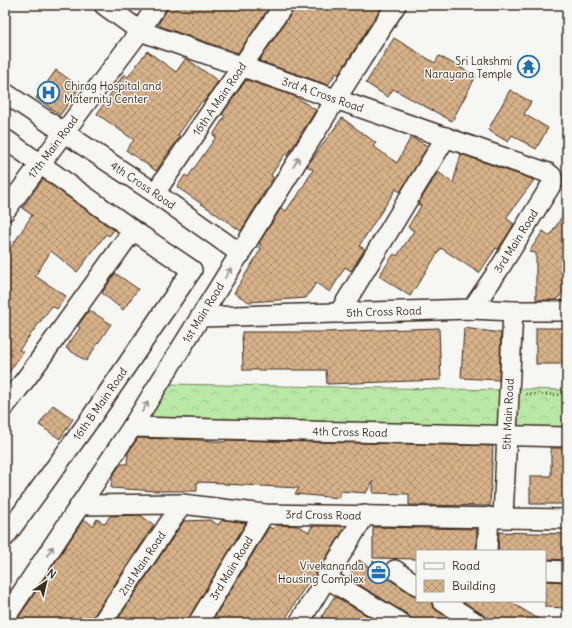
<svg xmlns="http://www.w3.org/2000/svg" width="572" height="628" viewBox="0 0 572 628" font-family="Delius,sans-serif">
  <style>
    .forest { fill: url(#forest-crowns); stroke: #7a8962 }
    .building { fill: url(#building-cross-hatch); stroke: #3b2a1e }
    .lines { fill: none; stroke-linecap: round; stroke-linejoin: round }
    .minor-casing { stroke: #3b2a1e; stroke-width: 22 }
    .path { stroke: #3b2a1e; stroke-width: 2.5; stroke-dasharray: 1 3; stroke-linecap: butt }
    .minor { stroke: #f6f6f2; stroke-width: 19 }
    .oneway { stroke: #989088 }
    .labels { text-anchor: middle; stroke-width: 3; stroke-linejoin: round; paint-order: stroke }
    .poi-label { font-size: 11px; fill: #3b2a1e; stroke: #f6f6f2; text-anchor: end }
    .street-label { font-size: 11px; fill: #3b2a1e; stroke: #f6f6f2 }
  </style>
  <defs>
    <pattern id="forest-crowns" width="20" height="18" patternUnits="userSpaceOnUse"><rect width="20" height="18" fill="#bae8a6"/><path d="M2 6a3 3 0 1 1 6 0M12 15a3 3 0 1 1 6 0" fill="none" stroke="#a1c78e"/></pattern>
    <pattern id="building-cross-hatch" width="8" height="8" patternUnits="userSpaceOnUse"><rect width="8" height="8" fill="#d7b289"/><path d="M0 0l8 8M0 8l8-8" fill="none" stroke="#b0916f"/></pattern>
  </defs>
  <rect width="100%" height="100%" fill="#f6f6f2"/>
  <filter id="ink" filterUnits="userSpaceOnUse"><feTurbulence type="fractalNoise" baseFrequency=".025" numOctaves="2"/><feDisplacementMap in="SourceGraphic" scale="8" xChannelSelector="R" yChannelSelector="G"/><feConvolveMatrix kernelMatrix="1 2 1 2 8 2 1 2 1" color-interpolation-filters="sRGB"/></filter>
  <g filter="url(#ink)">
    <g class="forest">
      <path d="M 168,384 L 501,390 L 500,427 L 148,417 Z"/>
      <path d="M 519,389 L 567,390 L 567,431 L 516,429 Z"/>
    </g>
    <g class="building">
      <path d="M 170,5 L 271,5 L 238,53 L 162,27 L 158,24 Z"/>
      <path d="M 295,5 L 383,5 L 339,74 L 336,73 L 328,85 L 259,61 L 293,11 Z"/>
      <path d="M 394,38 L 435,63 L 439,56 L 476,76 L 452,121 L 393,89 L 388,97 L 366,83 Z"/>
      <path d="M 147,51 L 176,72 L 186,58 L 187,59 L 218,81 L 204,102 L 202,101 L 178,135 L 180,136 L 156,171 L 126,150 L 134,140 L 97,114 L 124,74 L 128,77 Z"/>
      <path d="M 56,70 L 80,87 L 60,115 L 36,98 Z"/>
      <path d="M 246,80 L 294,96 L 316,110 L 287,156 L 285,154 L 271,175 L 273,177 L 273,178 L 241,231 L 177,187 L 185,175 L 188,177 L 216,137 L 213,135 L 225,116 L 222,114 Z"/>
      <path d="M 510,90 L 531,102 L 524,114 L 548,128 L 536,149 L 512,135 L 508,142 L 488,130 Z"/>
      <path d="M 342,118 L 376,143 L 373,146 L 397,163 L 411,137 L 428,146 L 400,192 L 396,189 L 359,246 L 365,249 L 351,271 L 345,267 L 330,292 L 316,283 L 306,298 L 249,302 L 234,293 L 261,249 L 259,247 L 261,244 L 259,243 L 281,208 L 286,211 L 294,199 L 295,200 L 313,170 L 307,166 Z"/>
      <path d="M 461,154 L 534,180 L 506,218 L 514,224 L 501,245 L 498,249 L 496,248 L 479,273 L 441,248 L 410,296 L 379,276 L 394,254 L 397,256 L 414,231 L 408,227 L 421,206 L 418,204 L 438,172 L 453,183 Z"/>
      <path d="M 43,179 L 114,230 L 109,236 L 106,234 L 77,272 L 51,251 L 35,276 L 66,296 L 57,309 L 52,306 L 19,350 L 23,352 L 5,378 L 5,257 L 32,215 L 22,208 Z"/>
      <path d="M 567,208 L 567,277 L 562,284 L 566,287 L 557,300 L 536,300 L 536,253 L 529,252 L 543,231 L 550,236 Z"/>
      <path d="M 115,273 L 138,289 L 123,310 L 102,293 Z"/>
      <path d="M 89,310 L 111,324 L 86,361 L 66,348 L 80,328 L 78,326 Z"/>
      <path d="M 439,328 L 441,380 L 327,384 L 326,370 L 243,370 L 242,332 L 324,332 Z"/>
      <path d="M 464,328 L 501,333 L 499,380 L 461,378 Z"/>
      <rect x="536" y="328" width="31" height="36"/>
      <path d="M 53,405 L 73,419 L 60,439 L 39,425 Z"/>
      <path d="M 138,438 L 200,440 L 225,442 L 226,440 L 493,446 L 490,506 L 409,505 L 409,494 L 373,493 L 373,481 L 366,493 L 340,491 L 340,498 L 295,494 L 299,488 L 224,484 L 224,483 L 197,482 L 197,491 L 156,491 L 111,488 L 112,477 L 121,464 L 127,464 L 128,453 Z"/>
      <path d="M 551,448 L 567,448 L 567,504 L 530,504 L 530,476 L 551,476 Z"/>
      <path d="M 140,515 L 154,525 L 93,617 L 91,623 L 15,623 L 84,519 L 93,526 L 97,519 L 105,524 L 110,516 Z"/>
      <path d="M 210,520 L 218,525 L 221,521 L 226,520 L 246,523 L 189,617 L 187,623 L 115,623 L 184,521 Z"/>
      <path d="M 276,525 L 298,526 L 309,532 L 312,526 L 340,526 L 344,529 L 313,579 L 311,577 L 283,623 L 211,623 L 269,527 L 273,529 Z"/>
      <path d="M 373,527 L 477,529 L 476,551 L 417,551 L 417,559 L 373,558 Z"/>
      <path d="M 499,532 L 567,534 L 567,560 L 545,559 L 545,551 L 498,551 Z"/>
      <path d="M 359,560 L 372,569 L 373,561 L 384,569 L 385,574 L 389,579 L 411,594 L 417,596 L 417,601 L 431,601 L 432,606 L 436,610 L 456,623 L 412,623 L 410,617 L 407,614 L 348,578 Z"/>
      <path d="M 545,581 L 567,582 L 567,608 L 545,607 Z"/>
      <path d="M 334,597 L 336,598 L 336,597 L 380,623 L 319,623 L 323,617 L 322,616 Z"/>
      <path d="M 462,601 L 509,601 L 545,623 L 487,623 L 486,618 L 482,614 Z"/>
    </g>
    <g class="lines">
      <defs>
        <g id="minor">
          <path id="s1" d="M 104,5 L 140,31 L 548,173 L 552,176 L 553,182 L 499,269 L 472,309"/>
          <path id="s2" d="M 5,93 L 155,193 L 241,254"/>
          <path d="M 5,139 L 133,230 L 192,270 L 86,425 L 5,537"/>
          <path id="s3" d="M 155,193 L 284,5"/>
          <path id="s4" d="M 5,211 L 140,31 L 157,5"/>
          <path d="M 339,313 L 446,137"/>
          <path id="s5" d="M 201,317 L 472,309 L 513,311 L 567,311"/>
          <path d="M 5,406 L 28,376 L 133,230"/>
          <path id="s6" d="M 132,427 L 567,437"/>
          <path id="s7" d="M 80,505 L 182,504 L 264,514 L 567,519"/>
          <path id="s8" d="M 503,517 L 513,311"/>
          <path d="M 487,551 L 489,517"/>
          <path d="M 395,570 L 417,585"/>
          <path d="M 545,570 L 567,571"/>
          <path d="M 326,578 L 401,623"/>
          <path d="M 442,601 L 476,623"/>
          <path id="s9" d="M 5,618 L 132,427 L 336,99 L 396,5"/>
          <path id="s10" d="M 102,623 L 182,504"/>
          <path id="s11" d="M 198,623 L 264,514"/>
          <path d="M 299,623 L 365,515"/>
        </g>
      </defs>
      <use href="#minor" class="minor-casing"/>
      <path class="path" d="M 526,394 L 567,395"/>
      <use href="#minor" class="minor"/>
    </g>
    <defs><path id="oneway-shaft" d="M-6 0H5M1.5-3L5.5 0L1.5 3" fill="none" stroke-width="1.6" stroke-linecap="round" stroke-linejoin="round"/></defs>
    <g class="oneway">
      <use href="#oneway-shaft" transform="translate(296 162) rotate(-59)"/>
      <use href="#oneway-shaft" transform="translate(228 273) rotate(-58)"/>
      <use href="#oneway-shaft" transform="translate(145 407) rotate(-58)"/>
      <use href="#oneway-shaft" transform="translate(50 551) rotate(-57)"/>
    </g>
  </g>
  <defs>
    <symbol id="temple-ring" viewBox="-11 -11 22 22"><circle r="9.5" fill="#f6f6f2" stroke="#1f6fb2" stroke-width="1.5"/><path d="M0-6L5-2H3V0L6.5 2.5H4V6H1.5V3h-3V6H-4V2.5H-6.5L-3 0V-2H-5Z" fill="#1f6fb2"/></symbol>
    <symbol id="hospital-ring" viewBox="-11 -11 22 22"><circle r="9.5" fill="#f6f6f2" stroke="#1f6fb2" stroke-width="1.5"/><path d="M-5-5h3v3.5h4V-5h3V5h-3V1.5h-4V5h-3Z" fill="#1f6fb2"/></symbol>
    <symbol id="office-ring" viewBox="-11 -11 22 22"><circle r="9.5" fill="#f6f6f2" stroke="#1f6fb2" stroke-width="1.5"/><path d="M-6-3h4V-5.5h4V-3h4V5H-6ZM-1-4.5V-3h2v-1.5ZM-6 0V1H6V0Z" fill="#1f6fb2"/></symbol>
  </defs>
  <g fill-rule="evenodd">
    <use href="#temple-ring" x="516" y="54" width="25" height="25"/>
    <use href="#hospital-ring" x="36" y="80" width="25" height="25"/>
    <use href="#office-ring" x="366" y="560" width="25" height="25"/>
  </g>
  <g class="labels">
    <g class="poi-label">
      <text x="512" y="65">Sri Lakshmi<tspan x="512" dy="13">Narayana Temple</tspan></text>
      <text x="64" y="90" text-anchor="start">Chirag Hospital and<tspan x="64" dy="13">Maternity Center</tspan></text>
      <text x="364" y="570">Vivekananda<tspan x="364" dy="13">Housing Complex</tspan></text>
    </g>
    <g class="street-label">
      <text dy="4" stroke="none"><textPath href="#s1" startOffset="238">3rd A Cross Road</textPath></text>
      <text dy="4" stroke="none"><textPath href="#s3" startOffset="114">16th A Main Road</textPath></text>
      <text dy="4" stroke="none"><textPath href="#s4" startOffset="80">17th Main Road</textPath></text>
      <text dy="4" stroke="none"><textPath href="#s2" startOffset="166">4th Cross Road</textPath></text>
      <text transform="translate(516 241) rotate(-58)" y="4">3rd Main Road</text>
      <text dy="4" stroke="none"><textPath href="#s5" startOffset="183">5th Cross Road</textPath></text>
      <text dy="4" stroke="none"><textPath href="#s9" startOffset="364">1st Main Road</textPath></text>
      <text transform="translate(100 404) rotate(-55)" y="4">16th B Main Road</text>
      <text dy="4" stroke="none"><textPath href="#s8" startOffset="103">5th Main Road</textPath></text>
      <text dy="4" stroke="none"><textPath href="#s6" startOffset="218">4th Cross Road</textPath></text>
      <text dy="4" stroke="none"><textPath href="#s7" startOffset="244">3rd Cross Road</textPath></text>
      <text dy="4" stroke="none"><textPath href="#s10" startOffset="72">2nd Main Road</textPath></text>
      <text dy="4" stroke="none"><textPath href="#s11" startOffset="64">3rd Main Road</textPath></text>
    </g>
  </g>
  <rect width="572" height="628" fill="none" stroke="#f6f6f2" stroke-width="20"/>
  <rect x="10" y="10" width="552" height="608" fill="none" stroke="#3b2a1e" stroke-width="1.5" filter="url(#ink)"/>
  <rect x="416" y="550" width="130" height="52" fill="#f6f6f2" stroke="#aba49d"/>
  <rect x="424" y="563" width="20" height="6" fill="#f6f6f2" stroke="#aba49d"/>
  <text x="452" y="570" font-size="12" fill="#3b2a1e">Road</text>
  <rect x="424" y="580" width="20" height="12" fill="url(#building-cross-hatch)" stroke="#aba49d"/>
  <text x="452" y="590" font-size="12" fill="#3b2a1e">Building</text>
  <g transform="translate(46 582) rotate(34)" stroke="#f6f6f2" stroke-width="3" paint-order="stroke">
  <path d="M0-3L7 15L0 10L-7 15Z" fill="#3b2a1e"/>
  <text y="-6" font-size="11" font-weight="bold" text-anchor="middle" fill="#3b2a1e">N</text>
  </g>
</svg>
